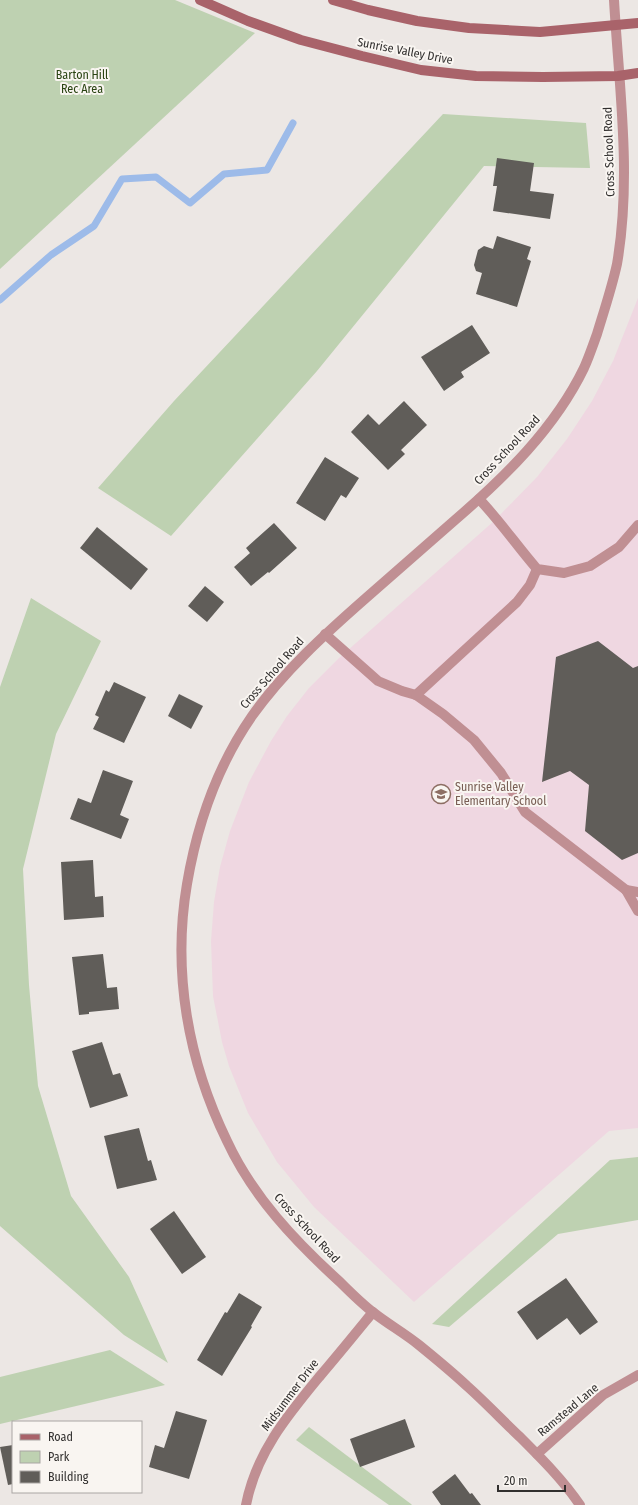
<svg xmlns="http://www.w3.org/2000/svg" width="638" height="1505" viewBox="0 0 638 1505" font-family="'Fira Sans Condensed',sans-serif">
  <style>
    .education { fill: #efd7e1 }
    .green { fill: #bed1b1 }
    .lines { fill: none; stroke-linecap: round; stroke-linejoin: round }
    .stream { stroke: #9dbbe9; stroke-width: 7 }
    .building { fill: #605d59 }
    .service { stroke: #c08f93; stroke-width: 10 }
    .minor { stroke: #c08f93; stroke-width: 10 }
    .secondary { stroke: #a9636a; stroke-width: 10 }
    .labels { text-anchor: middle; stroke-width: 4; stroke-linejoin: round; paint-order: stroke }
    .street-label { font-size: 12px; fill: #312f2e; stroke: #f9f5f1 }
    .park-label { font-size: 12px; fill: #294311; stroke: #f9f5f1 }
    .education-label { font-size: 12px; fill: #785e54; stroke: #f9f5f1; text-anchor: start }
  </style>
  <rect width="100%" height="100%" fill="#ece7e4"/>
  <path class="education" d="M 638,298 L 638,1128 L 609,1131 L 414,1302 L 314,1207 L 277,1162 L 248,1113 L 229,1066 L 222,1042 L 213,996 L 211,941 L 214,902 L 220,867 L 230,831 L 249,782 L 271,741 L 287,716 L 309,688 L 339,658 L 494,521 L 537,477 L 567,439 L 592,401 L 613,361 Z"/>
  <g class="green">
    <path d="M 0,0 L 175,0 L 255,33 L 0,269 Z"/>
    <path d="M 443,114 L 586,123 L 590,168 L 484,166 L 317,371 L 171,536 L 98,488 L 174,401 Z"/>
    <path d="M 31,598 L 101,641 L 56,734 L 23,869 L 29,985 L 38,1086 L 71,1196 L 129,1277 L 168,1363 L 124,1335 L 0,1226 L 0,687 Z"/>
    <path d="M 638,1157 L 638,1220 L 558,1234 L 449,1327 L 432,1324 L 610,1160 Z"/>
    <path d="M 110,1350 L 165,1385 L 0,1424 L 0,1377 Z"/>
    <path d="M 309,1427 L 411,1504 L 412,1505 L 389,1505 L 296,1440 Z"/>
  </g>
  <g class="lines">
    <path class="stream" d="M 0,300 L 51,255 L 94,226 L 122,179 L 156,177 L 190,203 L 224,174 L 267,170 L 293,123"/>
  </g>
  <g class="building">
    <path d="M 497,158 L 534,163 L 530,191 L 554,194 L 550,219 L 493,211 L 497,186 L 493,186 Z"/>
    <path d="M 497,236 L 531,247 L 527,259 L 531,261 L 517,307 L 476,294 L 482,273 L 476,271 L 474,265 L 478,250 L 484,246 L 493,249 Z"/>
    <path d="M 472,325 L 490,353 L 461,372 L 464,377 L 444,391 L 421,357 Z"/>
    <path d="M 404,401 L 427,425 L 401,450 L 405,454 L 388,470 L 351,432 L 368,414 L 379,425 Z"/>
    <path d="M 325,457 L 359,478 L 346,498 L 341,495 L 325,521 L 296,503 Z"/>
    <path d="M 274,523 L 297,548 L 269,573 L 268,572 L 251,586 L 234,567 L 250,553 L 246,548 Z"/>
    <path d="M 97,527 L 148,569 L 131,590 L 80,548 Z"/>
    <path d="M 205,586 L 224,602 L 207,622 L 188,606 Z"/>
    <path d="M 598,641 L 633,668 L 638,666 L 638,853 L 622,860 L 585,831 L 589,785 L 570,771 L 542,782 L 556,657 Z"/>
    <path d="M 114,682 L 146,697 L 124,743 L 93,729 L 99,717 L 95,715 L 106,690 L 109,692 Z"/>
    <path d="M 179,694 L 203,706 L 191,729 L 168,716 Z"/>
    <path d="M 103,770 L 133,781 L 120,815 L 129,819 L 121,839 L 70,819 L 78,798 L 91,803 Z"/>
    <path d="M 93,860 L 95,897 L 103,896 L 104,917 L 64,920 L 61,862 Z"/>
    <path d="M 103,954 L 107,988 L 117,987 L 119,1009 L 89,1012 L 89,1014 L 79,1015 L 72,957 Z"/>
    <path d="M 102,1042 L 113,1075 L 120,1073 L 128,1096 L 90,1108 L 72,1051 Z"/>
    <path d="M 139,1128 L 148,1161 L 151,1160 L 157,1180 L 117,1189 L 104,1136 Z"/>
    <path d="M 174,1211 L 206,1257 L 182,1274 L 150,1229 Z"/>
    <path d="M 566,1278 L 598,1322 L 580,1335 L 567,1318 L 537,1340 L 517,1312 Z"/>
    <path d="M 239,1293 L 262,1307 L 251,1326 L 252,1327 L 244,1340 L 222,1376 L 197,1360 L 225,1312 L 227,1313 Z"/>
    <path d="M 176,1411 L 207,1420 L 189,1479 L 149,1467 L 155,1445 L 164,1448 Z"/>
    <path d="M 405,1419 L 415,1447 L 360,1467 L 350,1439 Z"/>
    <path d="M 13,1445 L 13,1484 L 8,1485 L 0,1447 Z"/>
    <path d="M 455,1474 L 470,1494 L 472,1493 L 481,1505 L 441,1505 L 432,1492 Z"/>
  </g>
  <g class="lines">
    <g class="service">
      <path d="M 479,499 C 500,521 517,546 537,569 L 564,573 L 590,566 L 619,547 L 638,525"/>
      <path d="M 325,634 L 378,681 L 402,691 L 416,695 L 443,714 L 474,740 L 501,773 L 525,812 L 626,890"/>
      <path d="M 416,695 L 517,602 L 530,585 L 537,569"/>
      <path d="M 638,892 L 626,890 L 638,911"/>
    </g>
    <g class="minor">
      <path d="M 537,1454 L 603,1395 L 638,1375"/>
      <path d="M 246,1505 C 256,1453 287,1416 320,1376 C 338,1355 355,1334 373,1312"/>
      <path d="M 580,1505 C 563,1480 541,1458 520,1437 C 502,1420 485,1402 467,1386 C 452,1372 435,1358 419,1345 C 404,1333 388,1324 374,1313 C 362,1304 351,1293 340,1282 C 295,1241 253,1197 227,1141 C 188,1061 172,972 187,884 C 197,825 218,765 252,716 C 284,671 325,634 366,598 C 396,572 425,546 455,520 C 505,477 555,428 584,368 C 589,357 593,345 597,334 C 604,311 612,287 617,264 C 632,177 619,87 614,0"/>
    </g>
    <g class="secondary">
      <path d="M 200,0 L 248,21 L 301,40 L 362,56 L 421,70 L 476,76 L 543,77 L 618,76 L 638,73"/>
      <path d="M 333,0 L 368,10 L 417,21 L 469,28 L 540,32 L 638,23"/>
    </g>
  </g>
  <defs>
    <symbol id="school-ring" viewBox="-11 -11 22 22"><circle r="9.5" fill="#f9f5f1" stroke="#8d6e63" stroke-width="1.5"/><path d="M0-5L7-2L0 1L-7-2ZM-4 1L0 2.5L4 1V4Q0 6-4 4Z" fill="#8d6e63"/></symbol>
  </defs>
  <g fill-rule="evenodd">
    <use href="#school-ring" x="430" y="783" width="22" height="22"/>
  </g>
  <g class="labels">
    <g class="street-label">
      <text transform="translate(405 51) rotate(11)" y="4">Sunrise Valley Drive</text>
      <text transform="translate(609 152) rotate(-92)" y="4">Cross School Road</text>
      <text transform="translate(507 450) rotate(-47)" y="4">Cross School Road</text>
      <text transform="translate(272 673) rotate(-49)" y="4">Cross School Road</text>
      <text transform="translate(307 1228) rotate(47)" y="4">Cross School Road</text>
      <text transform="translate(290 1395) rotate(-53)" y="4">Midsummer Drive</text>
      <text transform="translate(568 1410) rotate(-40)" y="4">Ramstead Lane</text>
    </g>
    <g class="park-label">
      <text x="82" y="79">Barton Hill<tspan x="82" dy="14">Rec Area</tspan></text>
    </g>
    <g class="education-label">
      <text x="455" y="791">Sunrise Valley<tspan x="455" dy="14">Elementary School</tspan></text>
    </g>
  </g>
  <rect x="12" y="1421" width="130" height="72" fill="#f9f5f1" stroke="#a9a6a3"/>
  <rect x="20" y="1434" width="20" height="6" fill="#a9636a" stroke="#a9a6a3"/>
  <text x="48" y="1441" font-size="12" fill="#312f2e">Road</text>
  <rect x="20" y="1451" width="20" height="12" fill="#bed1b1" stroke="#a9a6a3"/>
  <text x="48" y="1461" font-size="12" fill="#312f2e">Park</text>
  <rect x="20" y="1471" width="20" height="12" fill="#605d59" stroke="#a9a6a3"/>
  <text x="48" y="1481" font-size="12" fill="#312f2e">Building</text>
  <path d="M498 1485v6h67v-6" fill="none" stroke="#312f2e" stroke-width="2"/>
  <text x="504" y="1485" font-size="12" fill="#312f2e" stroke="#f9f5f1" stroke-width="3" paint-order="stroke">20 m</text>
</svg>
